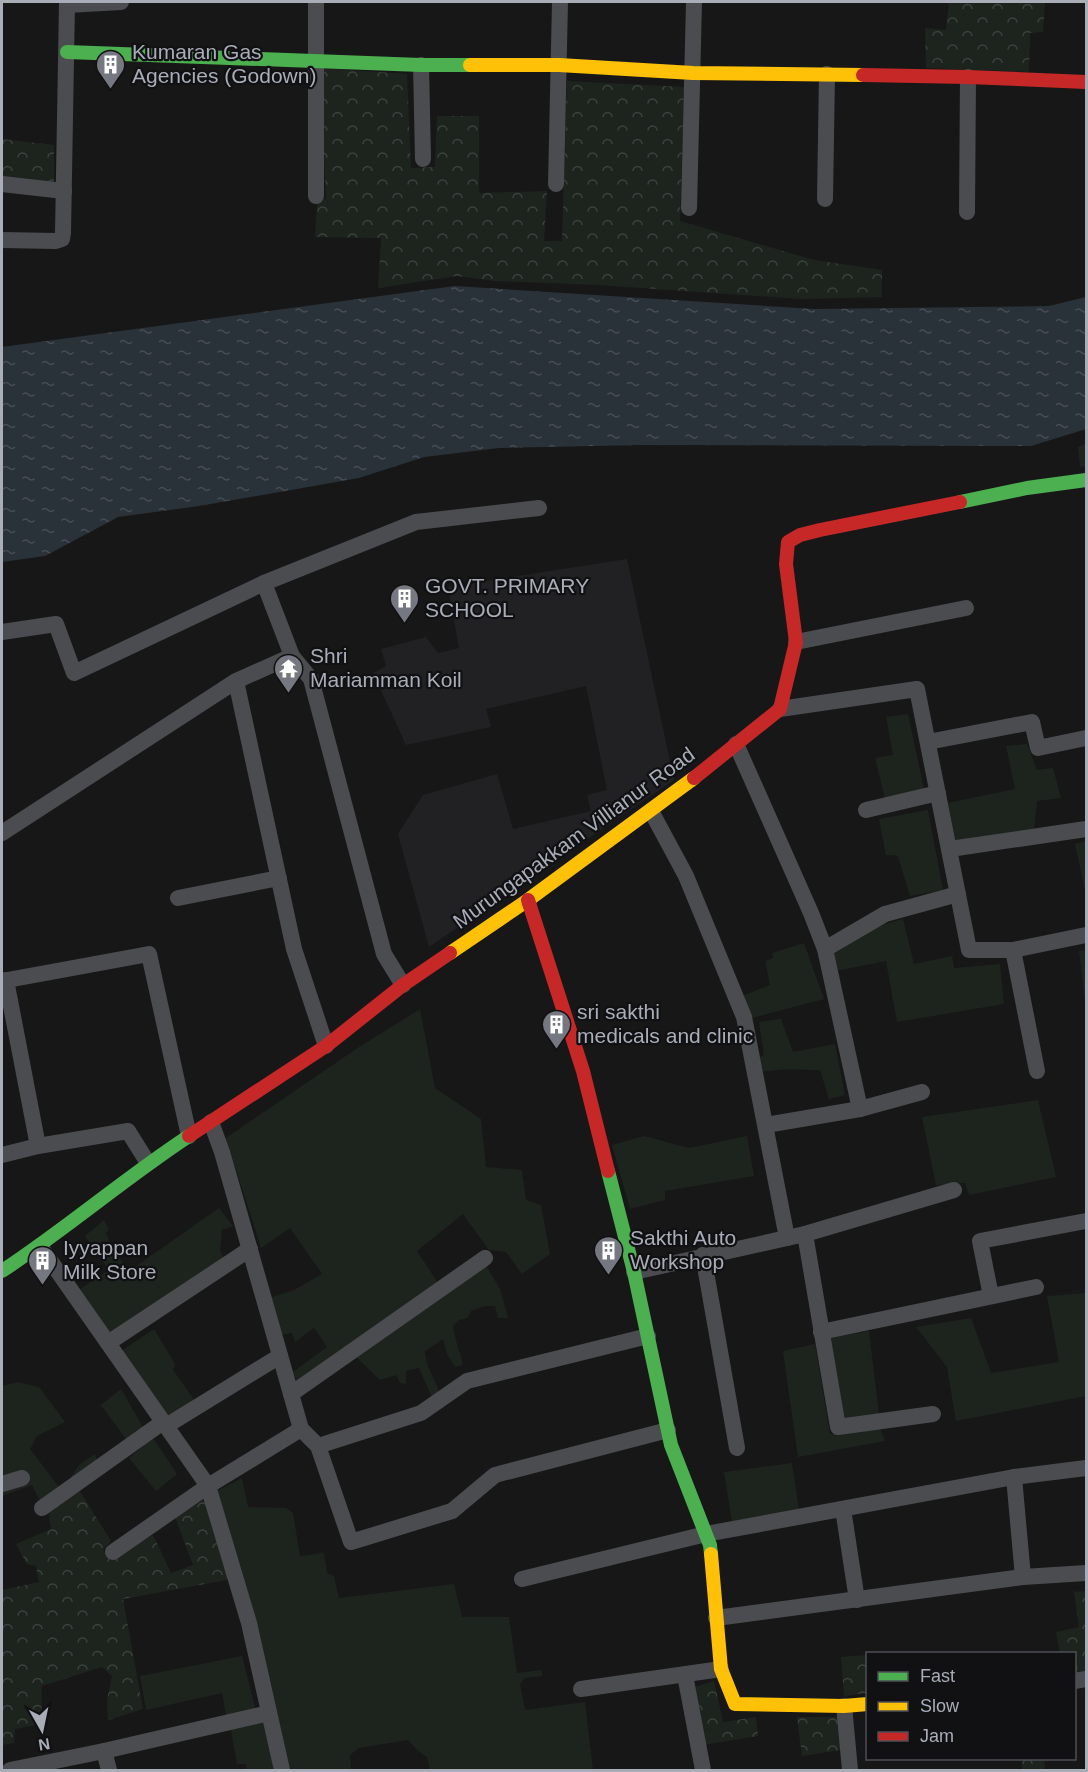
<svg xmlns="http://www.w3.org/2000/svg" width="1088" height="1772" viewBox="0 0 1088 1772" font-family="Arial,sans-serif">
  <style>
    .built { fill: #212123 }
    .green { fill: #1d241e }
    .forest { fill: url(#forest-crowns) }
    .water { fill: url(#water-ripples) }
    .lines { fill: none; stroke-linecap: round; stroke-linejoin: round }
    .street { stroke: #4b4c50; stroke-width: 16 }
    .fast { stroke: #4caf50; stroke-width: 14 }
    .slow { stroke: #ffc107; stroke-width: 14 }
    .jam { stroke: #c62828; stroke-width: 14 }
    .labels { text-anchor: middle; stroke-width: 4.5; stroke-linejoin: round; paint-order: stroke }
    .poi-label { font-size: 21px; fill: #a8adb8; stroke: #111113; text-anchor: start }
    .street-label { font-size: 21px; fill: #a8adb8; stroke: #111113 }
  </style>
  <defs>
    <pattern id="forest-crowns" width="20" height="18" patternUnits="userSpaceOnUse" patternTransform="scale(1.5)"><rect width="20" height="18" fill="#1d241e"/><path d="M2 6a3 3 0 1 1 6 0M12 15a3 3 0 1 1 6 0" fill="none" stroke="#3b413d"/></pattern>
    <pattern id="water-ripples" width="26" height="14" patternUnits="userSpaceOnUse" patternTransform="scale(1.5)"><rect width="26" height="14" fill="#2a3239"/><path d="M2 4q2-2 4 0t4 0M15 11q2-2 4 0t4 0" fill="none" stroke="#464d54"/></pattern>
  </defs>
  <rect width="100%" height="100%" fill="#171717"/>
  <path class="built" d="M 627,559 L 674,780 L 429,947 L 398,834 L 423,795 L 497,774 L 513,829 L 591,811 L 587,795 L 607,790 L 586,686 L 486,709 L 491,727 L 406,745 L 373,673 L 386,666 L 381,649 L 426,637 L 438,653 L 459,648 L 448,587 Z"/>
  <g class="green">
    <path d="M 1086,444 L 1086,466 L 1080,467 L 1078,447 Z"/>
    <path d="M 908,714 L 924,789 L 885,798 L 875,758 L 893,755 L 886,717 Z"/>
    <path d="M 1027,744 L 1037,770 L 1053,768 L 1061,798 L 1037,801 L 1034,829 L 956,844 L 948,803 L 1015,789 L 1006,746 Z"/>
    <path d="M 928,810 L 943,890 L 910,896 L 898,856 L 886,855 L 879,819 Z"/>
    <path d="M 1086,841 L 1086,895 L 1075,844 Z"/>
    <path d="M 903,919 L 914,964 L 952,956 L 954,968 L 1000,964 L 1004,1004 L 897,1022 L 886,961 L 836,971 L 831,951 L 878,926 Z"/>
    <path d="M 804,943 L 824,999 L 752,1018 L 742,996 L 770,985 L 765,961 L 773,958 L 772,953 Z"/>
    <path d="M 1086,950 L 1086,1011 L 1079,951 Z"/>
    <path d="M 420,1009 L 435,1088 L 481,1119 L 486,1167 L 522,1170 L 526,1200 L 541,1205 L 550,1254 L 522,1274 L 506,1252 L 489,1250 L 463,1214 L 417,1251 L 440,1286 L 299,1386 L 293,1372 L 327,1347 L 314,1328 L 295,1342 L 292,1333 L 280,1335 L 269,1298 L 294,1290 L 322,1274 L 290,1228 L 261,1248 L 226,1138 L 356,1049 Z"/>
    <path d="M 781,1019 L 793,1052 L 835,1044 L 845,1095 L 829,1099 L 820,1070 C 801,1070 780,1068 761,1072 L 758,1058 L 764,1055 L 759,1022 Z"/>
    <path d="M 1038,1100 L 1056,1177 L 969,1195 L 965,1183 L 936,1185 L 922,1117 Z"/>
    <path d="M 644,1136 L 689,1148 L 747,1136 L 754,1176 L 665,1191 L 665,1200 L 630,1209 L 612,1145 Z"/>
    <path d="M 219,1208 L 233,1226 L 226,1229 L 222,1229 L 220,1250 L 225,1262 L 109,1339 L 76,1292 L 109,1270 L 85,1236 L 104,1220 L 109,1230 L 106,1233 L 111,1246 L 127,1269 L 135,1267 Z"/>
    <path d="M 484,1262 L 500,1289 L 508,1318 L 498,1318 L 495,1306 L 485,1306 L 471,1311 L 467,1318 L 459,1320 L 453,1326 C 455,1341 460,1351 463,1365 L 455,1367 L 447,1354 L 443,1339 L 425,1351 C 426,1370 436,1378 440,1395 L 433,1400 L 419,1368 L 406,1371 L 406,1384 L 400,1383 L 396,1375 L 380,1380 L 354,1355 Z"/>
    <path d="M 1086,1293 L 1086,1396 L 956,1421 L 947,1367 L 916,1327 L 971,1318 L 991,1373 L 1059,1362 L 1047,1296 Z"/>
    <path d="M 154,1329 L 175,1364 L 173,1370 L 197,1404 L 166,1425 L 117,1354 Z"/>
    <path d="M 869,1331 L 879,1415 L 843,1421 L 829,1338 Z"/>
    <path d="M 815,1344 L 830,1434 L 880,1428 L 885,1441 L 798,1457 L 783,1351 Z"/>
    <path d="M 18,1382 L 39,1387 L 65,1422 L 37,1436 L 30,1449 L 62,1491 L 42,1505 L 32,1485 L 2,1496 L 2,1386 Z"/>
    <path d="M 121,1389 L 143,1427 L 67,1483 L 79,1465 L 95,1454 L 97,1460 L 126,1439 L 101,1405 Z"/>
    <path d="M 153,1438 L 177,1474 L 156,1491 L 129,1458 Z"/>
    <path d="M 792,1463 L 799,1510 L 732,1523 L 724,1472 Z"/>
    <path d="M 242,1478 L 248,1507 L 286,1508 L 293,1513 L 300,1556 L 324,1553 L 327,1573 L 334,1576 L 339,1598 L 454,1584 L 462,1617 L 509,1617 L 517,1673 L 542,1670 L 542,1676 L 525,1678 L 520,1684 L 525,1710 L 585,1702 L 593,1770 L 430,1770 L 427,1757 L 419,1752 L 408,1740 L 359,1748 L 350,1755 L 351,1770 L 284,1770 L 215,1492 Z"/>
    <path d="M 242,1656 L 256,1711 L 227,1721 L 222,1693 L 146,1710 L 140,1676 Z"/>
    <path d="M 267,1716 L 279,1770 L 247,1770 L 246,1764 L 237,1764 L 230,1725 Z"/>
  </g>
  <g class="forest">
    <path d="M 949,2 L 1045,2 L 1043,32 L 1030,33 L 1029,72 L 926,68 L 925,28 L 946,30 Z"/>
    <path d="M 320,68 L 407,74 L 411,168 L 435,167 L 437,116 L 479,116 L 479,193 L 547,191 L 544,241 L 562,241 L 567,81 L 684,87 L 680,221 L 814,260 L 882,270 L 882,297 L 801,299 L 599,285 L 495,281 L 457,276 L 378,288 L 381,238 L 315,237 L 317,202 L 326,199 Z"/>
    <path d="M 2,139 L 54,145 L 54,187 L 2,182 Z"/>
    <path d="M 79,1490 L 111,1541 L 103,1550 L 111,1560 L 153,1535 L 171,1573 L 193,1565 L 175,1517 L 206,1498 L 232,1579 L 123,1599 L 143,1709 L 108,1720 L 107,1700 L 112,1676 L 102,1667 L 42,1686 L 41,1724 L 15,1729 L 14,1743 L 2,1745 L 2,1590 L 39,1582 L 36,1566 L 27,1564 L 16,1544 L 51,1529 L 48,1508 Z"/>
    <path d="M 1086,1591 L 1086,1675 L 1075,1676 L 1074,1654 L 1060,1653 L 1056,1632 L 1079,1627 L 1074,1592 Z"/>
    <path d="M 867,1655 L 867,1693 L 844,1696 L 841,1657 Z"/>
    <path d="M 714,1681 L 723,1722 L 756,1717 L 758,1736 L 703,1745 L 692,1688 Z"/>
    <path d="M 797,1717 L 838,1717 L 841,1750 L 802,1756 Z"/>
    <path d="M 1022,1759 L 1044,1759 L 1045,1770 L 1022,1770 Z"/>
  </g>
  <path class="water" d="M 455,286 L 814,309 L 1049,306 L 1086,297 L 1086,429 L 1031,446 L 641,445 L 499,448 L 424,457 L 359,478 L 199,506 L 118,517 L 45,556 L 2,562 L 2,347 Z"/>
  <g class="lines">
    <g class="street">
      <path d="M 67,5 L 121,2"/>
      <path d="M 421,65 L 423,159"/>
      <path d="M 2,184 L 64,191"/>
      <path d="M 556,184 L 560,2"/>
      <path d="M 316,196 L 316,2"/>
      <path d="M 825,199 L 827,74"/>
      <path d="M 689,208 L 694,2"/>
      <path d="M 967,212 L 968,77"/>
      <path d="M 2,240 L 56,241 L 62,239 L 63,233 L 67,2"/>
      <path d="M 264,583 L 292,656 L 311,679 L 384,954 L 403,985"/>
      <path d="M 2,632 L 56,624 L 74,673 L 264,583 L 416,522 L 539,508"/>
      <path d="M 796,642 L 966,608"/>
      <path d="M 236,681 L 294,949 L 326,1046"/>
      <path d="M 780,709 L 917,689 L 969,950 L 1013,950 L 1086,935"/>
      <path d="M 928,742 L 1032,722 L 1038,748 L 1086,738"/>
      <path d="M 736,744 L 811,913 L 825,949 L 860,1109"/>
      <path d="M 866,810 L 938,793"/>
      <path d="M 651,811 L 686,876 L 744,1017 L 787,1238"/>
      <path d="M 2,833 L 236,681 L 292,656"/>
      <path d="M 950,849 L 1086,829"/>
      <path d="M 178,898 L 279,878"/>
      <path d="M 825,949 L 885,914 L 958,894"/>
      <path d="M 1013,950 L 1037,1071"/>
      <path d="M 6,980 L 38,1146"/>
      <path d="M 2,981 L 149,954 L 189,1136"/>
      <path d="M 211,1122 L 222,1152 L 301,1429 L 318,1446 L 351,1542 L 452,1511 L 495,1475 L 668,1430"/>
      <path d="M 766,1125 L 860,1109 L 922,1092"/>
      <path d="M 2,1155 L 38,1146 L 128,1131 L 148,1163"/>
      <path d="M 805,1234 L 838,1427 L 933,1414"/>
      <path d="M 40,1246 L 208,1486 L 249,1623 L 282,1770"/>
      <path d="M 703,1255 L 737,1448"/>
      <path d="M 634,1272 L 805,1234 L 954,1190"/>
      <path d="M 991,1296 L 980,1241 L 1086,1221"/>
      <path d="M 821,1332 L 1036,1287"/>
      <path d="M 108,1343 L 250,1249"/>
      <path d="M 291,1394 L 485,1258"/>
      <path d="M 166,1426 L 280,1356"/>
      <path d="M 318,1446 L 421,1413 L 467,1381 L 648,1336"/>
      <path d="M 2,1484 L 22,1478"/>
      <path d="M 42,1508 L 163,1422"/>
      <path d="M 843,1509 L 857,1600"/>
      <path d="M 113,1552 L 208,1486 L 301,1429"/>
      <path d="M 1023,1577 L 1086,1573"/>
      <path d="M 522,1579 L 706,1534 L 1014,1477"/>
      <path d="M 716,1618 L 1023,1577 L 1014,1477 L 1086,1468"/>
      <path d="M 685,1675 L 703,1770"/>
      <path d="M 1074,1681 L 1086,1679"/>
      <path d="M 581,1689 L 721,1669"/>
      <path d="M 844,1706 L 850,1770"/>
      <path d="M 104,1751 L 109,1770"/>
      <path d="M 10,1770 L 104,1751 L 269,1713"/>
    </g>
    <g class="fast">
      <path d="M 67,52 L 421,65 L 470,65"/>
      <path d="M 960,502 L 1027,488 L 1086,480"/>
      <path d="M 608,1171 L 634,1272 L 671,1445 L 710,1545 L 711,1554"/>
      <path d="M 2,1271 C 66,1229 125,1178 189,1136"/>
    </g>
    <g class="slow">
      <path d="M 470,65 L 559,65 L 693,73 L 863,75"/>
      <path d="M 450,953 L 528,900 L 694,778"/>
      <path d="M 711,1554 L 721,1669 L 735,1704 L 844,1706 L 868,1704"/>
    </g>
    <g class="jam">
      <path d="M 863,75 L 968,77 L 1086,82"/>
      <path d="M 694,778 L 780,709 L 796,642 L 786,564 L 788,542 L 800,535 L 820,530 L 960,502"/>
      <path d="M 528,900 L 583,1071 L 608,1171"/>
      <path d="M 189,1136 L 326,1046 L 403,985 L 450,953"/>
    </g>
  </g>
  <defs>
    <symbol id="building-pin" viewBox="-11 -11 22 30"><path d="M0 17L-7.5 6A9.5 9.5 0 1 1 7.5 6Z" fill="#757880" stroke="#111113"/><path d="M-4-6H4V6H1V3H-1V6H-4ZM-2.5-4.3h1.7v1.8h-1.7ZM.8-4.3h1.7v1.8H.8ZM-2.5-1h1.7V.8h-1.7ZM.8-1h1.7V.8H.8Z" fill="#fff"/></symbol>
    <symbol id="temple-pin" viewBox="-11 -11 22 30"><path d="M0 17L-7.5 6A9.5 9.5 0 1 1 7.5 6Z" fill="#757880" stroke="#111113"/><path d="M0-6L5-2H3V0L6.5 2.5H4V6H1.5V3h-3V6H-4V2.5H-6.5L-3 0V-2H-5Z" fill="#fff"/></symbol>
  </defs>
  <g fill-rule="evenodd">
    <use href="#building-pin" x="94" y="48" width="33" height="45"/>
    <use href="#building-pin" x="388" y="582" width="33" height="45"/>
    <use href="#temple-pin" x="272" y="652" width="33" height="45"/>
    <use href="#building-pin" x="540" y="1008" width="33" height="45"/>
    <use href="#building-pin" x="592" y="1234" width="33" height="45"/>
    <use href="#building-pin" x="26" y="1244" width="33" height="45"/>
  </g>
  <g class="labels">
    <g class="poi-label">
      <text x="132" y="59">Kumaran Gas<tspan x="132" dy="24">Agencies (Godown)</tspan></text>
      <text x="425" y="593">GOVT. PRIMARY<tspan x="425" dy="24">SCHOOL</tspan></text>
      <text x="310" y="663">Shri<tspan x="310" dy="24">Mariamman Koil</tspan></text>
      <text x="577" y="1019">sri sakthi<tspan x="577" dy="24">medicals and clinic</tspan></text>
      <text x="630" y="1245">Sakthi Auto<tspan x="630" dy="24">Workshop</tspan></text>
      <text x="63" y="1255">Iyyappan<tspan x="63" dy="24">Milk Store</tspan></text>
    </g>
    <g class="street-label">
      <text transform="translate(574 838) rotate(-36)" y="7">Murungapakkam Villianur Road</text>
    </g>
  </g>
  <rect width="1088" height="1772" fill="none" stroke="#a8adb8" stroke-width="6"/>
  <rect x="866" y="1652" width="210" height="108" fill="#111113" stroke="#4d4f55" stroke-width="1.5"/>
  <rect x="878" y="1672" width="30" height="9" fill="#4caf50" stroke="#4d4f55" stroke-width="1.5"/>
  <text x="920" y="1682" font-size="18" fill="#a8adb8">Fast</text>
  <rect x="878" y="1702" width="30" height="9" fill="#ffc107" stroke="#4d4f55" stroke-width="1.5"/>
  <text x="920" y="1712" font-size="18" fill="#a8adb8">Slow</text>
  <rect x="878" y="1732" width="30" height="9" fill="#c62828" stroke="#4d4f55" stroke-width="1.5"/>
  <text x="920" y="1742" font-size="18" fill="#a8adb8">Jam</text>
  <g transform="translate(42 1730) rotate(171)" stroke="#111113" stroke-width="4.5" paint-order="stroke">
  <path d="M0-4.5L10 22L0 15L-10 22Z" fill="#a8adb8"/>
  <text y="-9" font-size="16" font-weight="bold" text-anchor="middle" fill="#a8adb8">N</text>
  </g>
</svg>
